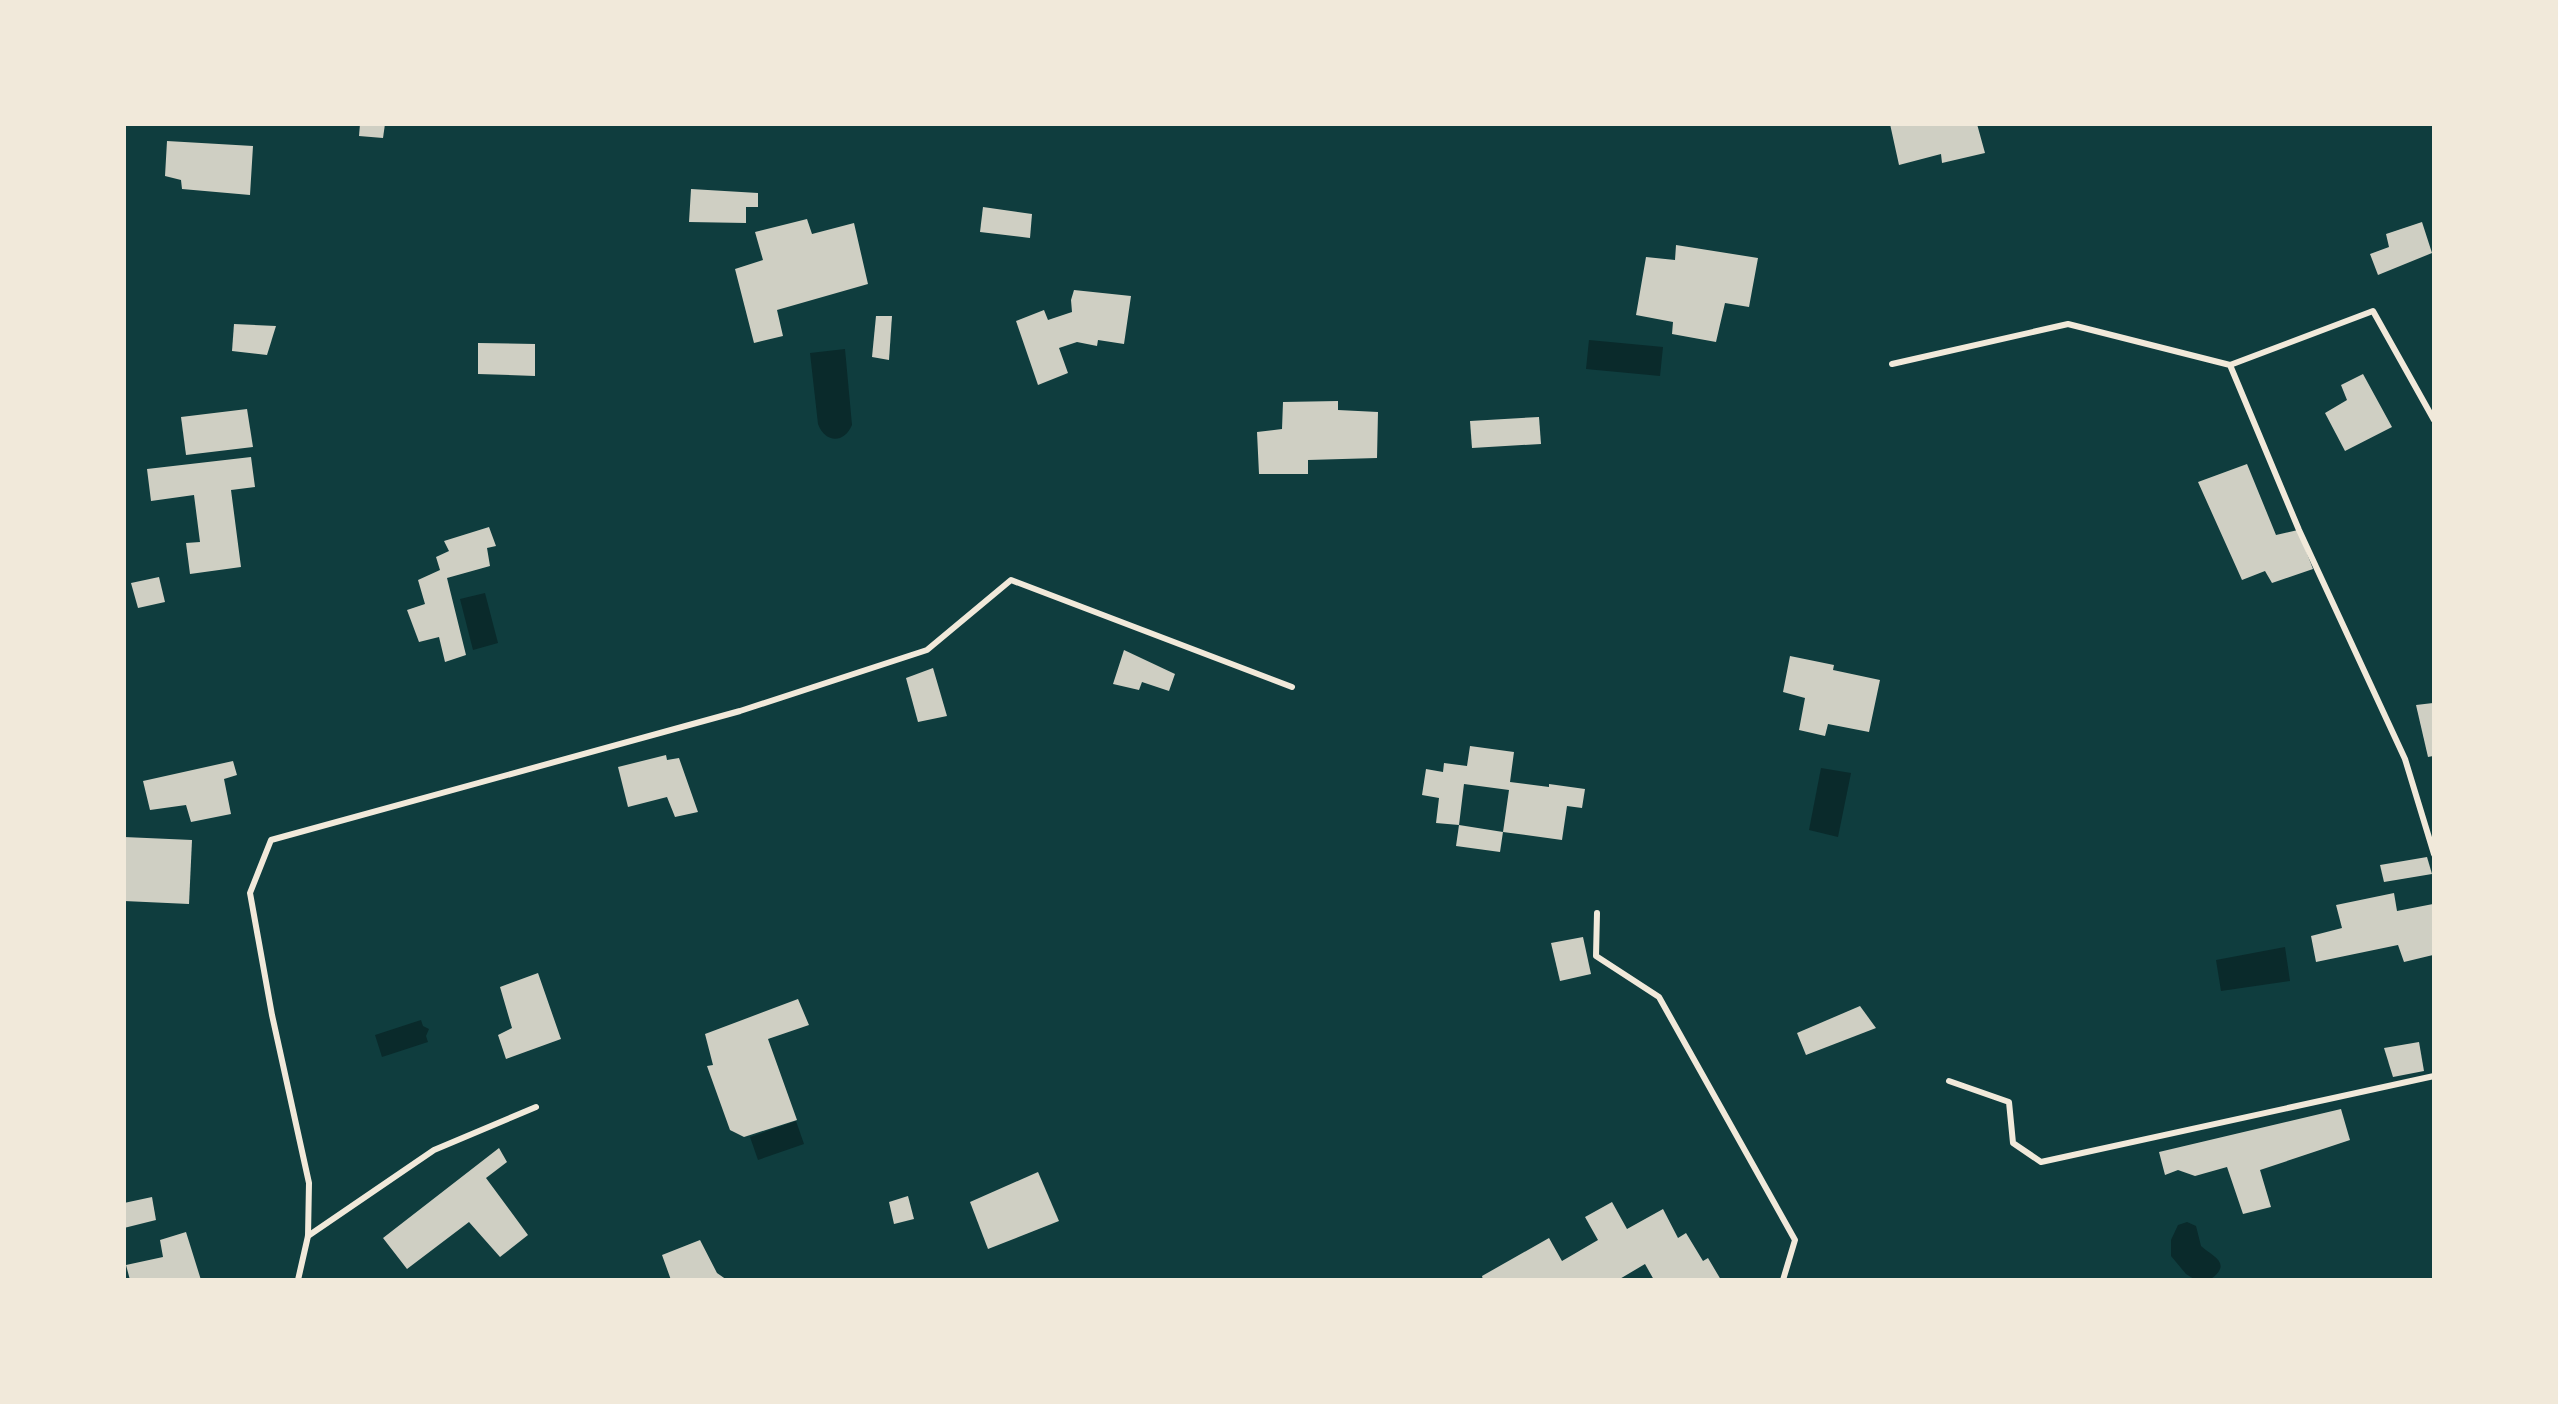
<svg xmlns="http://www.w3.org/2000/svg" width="2558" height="1404" viewBox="0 0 2558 1404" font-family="'Fira Sans',sans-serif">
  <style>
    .water { fill: #0a2a2b }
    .building { fill: #cfcfc3 }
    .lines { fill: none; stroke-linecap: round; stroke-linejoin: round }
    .minor { stroke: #f1e9da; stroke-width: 6 }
  </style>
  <rect width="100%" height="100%" fill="#0f3d3e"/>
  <g class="water">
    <path d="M 1589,340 L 1663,347 L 1660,376 L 1586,369 Z"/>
    <path d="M 845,349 L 852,425 C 844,444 825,443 818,424 L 810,353 Z"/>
    <path d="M 485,593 L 498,643 L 473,650 L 460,599 Z"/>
    <path d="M 1821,768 L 1851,773 L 1838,837 L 1809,830 Z"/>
    <path d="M 2285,947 L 2290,981 L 2221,991 L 2216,960 Z"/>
    <path d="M 421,1020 L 423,1026 L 429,1029 L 426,1036 L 428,1042 L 382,1057 L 375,1035 Z"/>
    <path d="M 796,1121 L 804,1144 L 758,1160 L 750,1137 Z"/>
    <path d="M 2187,1222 L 2196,1226 L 2201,1246 C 2212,1256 2233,1263 2211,1279 L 2194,1279 L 2186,1274 L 2171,1256 L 2171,1240 L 2178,1225 Z"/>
  </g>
  <g class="building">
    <path d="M 360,124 L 385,124 L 383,138 L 359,136 Z"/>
    <path d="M 1890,124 L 1977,124 L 1985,153 L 1942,163 L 1941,154 L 1899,165 Z"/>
    <path d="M 167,141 L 253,146 L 250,195 L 182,189 L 181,180 L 165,176 Z"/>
    <path d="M 691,189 L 758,193 L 758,207 L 746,207 L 746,223 L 689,222 Z"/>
    <path d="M 983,207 L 1032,214 L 1030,238 L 980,232 Z"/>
    <path d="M 807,219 L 812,234 L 854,223 L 868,284 L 777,310 L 783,336 L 754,343 L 735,269 L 763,260 L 755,232 Z"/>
    <path d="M 2422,222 L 2432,253 L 2378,275 L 2370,254 L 2389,247 L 2386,234 Z"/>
    <path d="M 1676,245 L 1758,258 L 1749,307 L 1725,303 L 1716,342 L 1672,334 L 1673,322 L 1636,315 L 1646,257 L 1675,260 Z"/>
    <path d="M 1074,290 L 1131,296 L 1124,344 L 1098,340 L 1097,346 L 1077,342 L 1059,348 L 1068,373 L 1038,385 L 1016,321 L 1044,310 L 1048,320 L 1072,312 L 1071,300 Z"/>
    <path d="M 876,316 L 892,316 L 889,360 L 872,357 Z"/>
    <path d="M 234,324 L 276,326 L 267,355 L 232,351 Z"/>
    <path d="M 478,343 L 535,344 L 535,376 L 478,374 Z"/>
    <path d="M 2363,374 L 2392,427 L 2345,451 L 2325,413 L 2347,400 L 2341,385 Z"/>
    <path d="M 1338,401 L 1338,410 L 1378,412 L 1377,458 L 1308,460 L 1308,474 L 1259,474 L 1257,432 L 1282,429 L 1283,402 Z"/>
    <path d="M 247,409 L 253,447 L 186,455 L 181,417 Z"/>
    <path d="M 1539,417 L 1541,444 L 1472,448 L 1470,421 Z"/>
    <path d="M 251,457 L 255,487 L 231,490 L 241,567 L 190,574 L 186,543 L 200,542 L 194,495 L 151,501 L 147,469 Z"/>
    <path d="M 2247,464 L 2276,535 L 2298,530 L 2313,569 L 2272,583 L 2265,571 L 2242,580 L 2198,482 Z"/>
    <path d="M 489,527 L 496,546 L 487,548 L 490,566 L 447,578 L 466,655 L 445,662 L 439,637 L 419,642 L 407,610 L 425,604 L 418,580 L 440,570 L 436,557 L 449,551 L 444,541 Z"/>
    <path d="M 159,577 L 165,602 L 138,608 L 131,583 Z"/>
    <path d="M 1124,650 L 1175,674 L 1169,691 L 1142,682 L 1139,690 L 1113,684 Z"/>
    <path d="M 1790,656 L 1834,665 L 1833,670 L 1880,680 L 1869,732 L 1828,724 L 1825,736 L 1799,730 L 1805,698 L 1783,692 Z"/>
    <path d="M 933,668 L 947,716 L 918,722 L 906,678 Z"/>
    <path d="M 2433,703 L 2433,756 L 2428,757 L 2416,705 Z"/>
    <path d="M 1470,746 L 1514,752 L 1510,782 L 1549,787 L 1549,784 L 1585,789 L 1582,808 L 1567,806 L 1562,840 L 1503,832 L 1509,790 L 1464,784 L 1459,825 L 1503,832 L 1500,852 L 1456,846 L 1459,825 L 1436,823 L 1439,798 L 1422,795 L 1426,769 L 1443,772 L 1444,763 L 1467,766 Z"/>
    <path d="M 666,755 L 667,760 L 679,758 L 698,812 L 675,817 L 667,797 L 628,807 L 618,767 Z"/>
    <path d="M 233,761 L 237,775 L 224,779 L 231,814 L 191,822 L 186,805 L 150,810 L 143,781 Z"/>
    <path d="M 124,837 L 192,840 L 189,904 L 124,901 Z"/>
    <path d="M 2427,857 L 2432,874 L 2384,882 L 2380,865 Z"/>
    <path d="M 2394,893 L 2397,911 L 2433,904 L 2433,955 L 2404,962 L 2398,945 L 2316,962 L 2311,936 L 2342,928 L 2336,905 Z"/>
    <path d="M 1583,937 L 1591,974 L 1560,981 L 1551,943 Z"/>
    <path d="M 538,973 L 561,1039 L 506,1059 L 498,1035 L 512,1028 L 500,987 Z"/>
    <path d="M 798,999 L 809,1025 L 768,1039 L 797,1120 L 744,1137 L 730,1130 L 707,1066 L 713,1065 L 705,1034 Z"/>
    <path d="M 1860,1006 L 1876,1028 L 1806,1055 L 1797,1033 Z"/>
    <path d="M 2419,1042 L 2424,1071 L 2393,1077 L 2384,1048 Z"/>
    <path d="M 2341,1109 L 2350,1140 L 2260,1170 L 2271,1207 L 2243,1214 L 2227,1167 L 2195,1176 L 2178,1170 L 2165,1175 L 2159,1152 Z"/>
    <path d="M 499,1148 L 507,1162 L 486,1178 L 528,1235 L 500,1257 L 469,1222 L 407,1269 L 383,1238 Z"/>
    <path d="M 1038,1172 L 1059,1221 L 988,1249 L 970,1202 Z"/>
    <path d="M 908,1196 L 914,1219 L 894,1224 L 889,1202 Z"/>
    <path d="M 152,1197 L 156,1220 L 124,1228 L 124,1203 Z"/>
    <path d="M 1612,1202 L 1627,1229 L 1663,1209 L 1678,1238 L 1686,1233 L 1703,1261 L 1708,1258 L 1721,1280 L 1654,1280 L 1645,1264 L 1618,1280 L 1483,1280 L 1482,1276 L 1549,1238 L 1562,1261 L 1598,1240 L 1585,1217 Z"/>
    <path d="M 186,1232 L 201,1280 L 130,1280 L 126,1265 L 163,1257 L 160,1240 Z"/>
    <path d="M 700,1240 L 717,1273 L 727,1280 L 671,1280 L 662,1255 Z"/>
  </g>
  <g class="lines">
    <g class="minor">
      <path d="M 1892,364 L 2068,324 L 2230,365 L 2299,530 L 2405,759 L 2434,854"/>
      <path d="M 2230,365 L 2373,311 L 2434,420"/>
      <path d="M 1597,913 L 1596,956 L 1659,997 L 1795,1240 L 1783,1280"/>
      <path d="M 1949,1081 L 2009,1102 L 2013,1143 L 2041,1162 L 2434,1076"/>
      <path d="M 308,1236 L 434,1150 L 536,1107"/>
      <path d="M 298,1280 L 308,1236 L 309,1183 L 272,1015 L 250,893 L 271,840 L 740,711 L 927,650 L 1011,580 L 1292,687"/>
    </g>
  </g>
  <rect width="2558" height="1404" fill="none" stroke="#f1e9da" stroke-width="252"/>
</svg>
